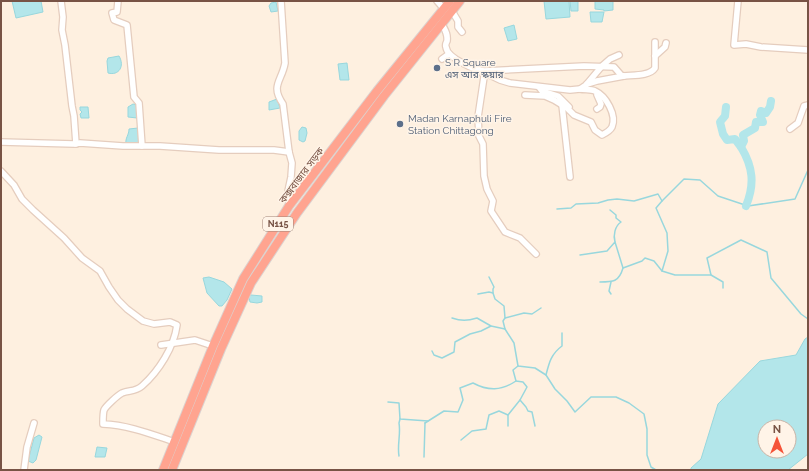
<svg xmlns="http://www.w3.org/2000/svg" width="809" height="471" viewBox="0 0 809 471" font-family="Raleway,'Noto Sans Bengali',sans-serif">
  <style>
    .water { fill: #b3e6ea; stroke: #98d7dd; fill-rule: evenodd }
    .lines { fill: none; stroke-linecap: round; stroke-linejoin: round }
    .stream { stroke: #98d7dd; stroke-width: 1.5 }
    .river { stroke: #b3e6ea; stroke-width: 8 }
    .minor-casing { stroke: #e5cdbe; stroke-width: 8 }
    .highway-casing { stroke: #dcd2cf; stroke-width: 10 }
    .minor { stroke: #fff; stroke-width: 5.5 }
    .highway { stroke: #ffa490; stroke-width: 8 }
    .service-dot { fill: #5c6f8a; stroke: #fff4e8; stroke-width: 1.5 }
    .labels { text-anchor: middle; stroke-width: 3; stroke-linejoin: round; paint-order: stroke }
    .shield { fill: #fff4e8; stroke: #a08376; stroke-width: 1 }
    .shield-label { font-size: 9px; font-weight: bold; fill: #785345 }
    .service-label { font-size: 10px; fill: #4e5e75; stroke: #fff4e8; text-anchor: start }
    .street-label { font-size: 10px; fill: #785345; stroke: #fff4e8 }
  </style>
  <rect width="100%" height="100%" fill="#fef0e0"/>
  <g class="water">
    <path d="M 12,1 L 41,1 L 43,12 L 16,18 Z"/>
    <path d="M 544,1 L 569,1 L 570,17 L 546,19 Z"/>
    <path d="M 570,1 L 578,1 L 578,11 L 571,11 Z"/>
    <path d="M 595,1 L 613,1 L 613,10 L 604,11 L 604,10 L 595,9 Z"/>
    <path d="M 276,2 L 278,11 L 271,12 L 269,6 L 271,3 Z"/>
    <path d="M 590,12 L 604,12 L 602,22 L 591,22 Z"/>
    <path d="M 514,25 L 517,39 L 508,41 L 504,28 Z"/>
    <path d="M 119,56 C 125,66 119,76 108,73 L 107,61 L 108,58 Z"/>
    <path d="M 347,63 L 349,80 L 340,80 L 338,64 Z"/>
    <path d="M 277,99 L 280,108 L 269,110 L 269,102 Z"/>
    <path d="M 133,104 L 138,105 L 137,118 L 128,117 L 128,107 Z"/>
    <path d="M 80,107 L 88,107 L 89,118 L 81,118 L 80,114 L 82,112 L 80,110 Z"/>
    <path d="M 302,127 L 306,128 L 307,133 L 305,141 L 303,142 L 299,140 L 299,131 Z"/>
    <path d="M 138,128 L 139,133 L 139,144 L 126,144 C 125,138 129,135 129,129 Z"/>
    <path d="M 209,277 L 224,282 L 232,289 L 227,300 L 222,306 L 219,306 L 207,293 L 203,278 Z"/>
    <path d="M 251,295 L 262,296 L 262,302 L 257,303 L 250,302 L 249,297 Z"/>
    <path d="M 808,337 L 808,454 L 788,470 L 691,470 L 691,468 L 701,459 L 718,404 L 760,361 L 796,355 L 805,339 ZM 765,427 L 789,427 L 789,451 L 765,451 Z"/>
    <path d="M 39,435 L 42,437 L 36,460 L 33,463 L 28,461 L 34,438 Z"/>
    <path d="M 97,447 L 107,448 L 105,457 L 95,457 Z"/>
  </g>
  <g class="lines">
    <g class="stream">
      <path d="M 557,209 L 571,208 L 576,204 L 598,203 L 608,200 L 617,199 L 634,201 L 658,194 L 662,201"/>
      <path d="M 610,210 L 616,215 L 616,218 L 621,222 C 615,226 613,235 615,242"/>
      <path d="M 580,255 L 607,251 L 615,242 L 623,268 L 642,261 L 645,258 L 654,261 L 662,271 L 675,275 L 711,275 L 707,258 L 741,240 L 767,252 L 771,278 L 801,314 L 808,319"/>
      <path d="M 662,271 L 668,251 L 667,233 L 656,208 L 662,201 L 684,179 L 700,180 L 718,196 L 748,206 L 795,199 L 808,170"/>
      <path d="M 711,275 L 723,282 L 723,288"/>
      <path d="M 489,277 L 494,287 L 493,289 L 493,293"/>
      <path d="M 600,282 C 613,282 619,282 623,268"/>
      <path d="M 478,294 L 489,292 L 493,293 L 495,299 L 504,306 L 505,318"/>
      <path d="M 611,294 L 609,291 L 611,282"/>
      <path d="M 541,308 L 532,314 L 524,313 L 505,318 L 503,321 L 505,329 L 514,343 L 518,366 L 535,368 L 546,375 L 555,389 L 567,401 L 575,412 L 591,397 L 616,397 L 629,403 L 644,414 L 647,429 L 647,455 L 651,467 L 656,470"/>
      <path d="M 452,318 C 461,321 467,321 477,318 L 491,326 L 505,329"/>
      <path d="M 432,351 L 434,355 L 442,358 L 454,352 L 455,342 L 470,334 L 481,331 L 491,326"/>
      <path d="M 546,375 C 549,363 551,354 562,346 L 562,333"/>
      <path d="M 520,400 L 526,407 L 528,411 L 532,412 L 535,426"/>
      <path d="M 388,402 L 399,403 L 400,419 L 428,421"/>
      <path d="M 425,423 L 444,411 L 458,412 L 463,400 L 460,388 L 473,383 C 488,391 501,391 516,381"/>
      <path d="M 508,426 L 508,415 L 520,400 L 527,387 L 523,382 L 516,381 L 513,370 L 518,366"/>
      <path d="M 461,440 L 472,431 L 486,429 L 489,415 L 499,411 L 508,415"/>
      <path d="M 399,456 C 397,445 401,434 399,423 L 400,419"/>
      <path d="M 424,457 L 425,423"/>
    </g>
    <g class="river">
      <path d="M 726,107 L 725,116 L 720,122 L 723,134 L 727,140 L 735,139 L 741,147"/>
      <path d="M 746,206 C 755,184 753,167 741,147 L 744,141 L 743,135 L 755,128 L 756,122 L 763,122 L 760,115 L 761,111 L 766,113 L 770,107 L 771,101"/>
    </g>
    <defs>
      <g id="minor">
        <path d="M 61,1 L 63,17 L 62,30 L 65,45 L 72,106 L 74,116 L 76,144"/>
        <path d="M 118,1 L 117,12 L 112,13 L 114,20 L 127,25 L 134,97 L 139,103 L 142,146"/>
        <path d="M 281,1 L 285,63 C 282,81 270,85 283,104 L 289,152 L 292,163 L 291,177 L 288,191 L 289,206"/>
        <path d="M 437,1 L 444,9"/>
        <path d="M 738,1 L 734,45 L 746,44 L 761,47 L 808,50"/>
        <path d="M 452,11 L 458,21 L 458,27 L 462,32"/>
        <path d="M 442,24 C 445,30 448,34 447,41 C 446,43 445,45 446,47 C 447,58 475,70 484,71 L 584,66 L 614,67 L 621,75 L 624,76 C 633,75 650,76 655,68 L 655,42"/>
        <path d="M 655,56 L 665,47 L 666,43"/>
        <path d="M 442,59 L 449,54"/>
        <path d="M 479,70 L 483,74 L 484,77 L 478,117 L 479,136 L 483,144 L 484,176 L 487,189 L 493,201 L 491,211 L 505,232 L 520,238 L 536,254"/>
        <path d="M 481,71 L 500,80 L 510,83 L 570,90 L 580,89 L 586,85 L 602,66 L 610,59 L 619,55"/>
        <path d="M 587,84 L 597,81 L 624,76"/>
        <path d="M 539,87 L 542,91 L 558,96 L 569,107"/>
        <path d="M 525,95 L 545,96 L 554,100 L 567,108 L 574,115 L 591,122 L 595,130 L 602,135 C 606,133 610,131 612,127 C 617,115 606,96 595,91 C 591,89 585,90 580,89"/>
        <path d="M 562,105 L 570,177"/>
        <path d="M 597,109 L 600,107 L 601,104 L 597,95"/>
        <path d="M 790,129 L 798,123 L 804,106 L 808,105"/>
        <path d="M 1,142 L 74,144 L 80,143 L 123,146 L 160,146 L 219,150 L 274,150 L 289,152"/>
        <path d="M 1,171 L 14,185 L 22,199 L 33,210 L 64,238 L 82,258 L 100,271 L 109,287 L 118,300 L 127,309 L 143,321 L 154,324 L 170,322 L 177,325 C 174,347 159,371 142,386 C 135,392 130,390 122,393 C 118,395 106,406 104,410 C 103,413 103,419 103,423 L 103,424 C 128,425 151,434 175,442"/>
        <path d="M 161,345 L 195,340 L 213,346"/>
        <path d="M 24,470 L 27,447 L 34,423"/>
      </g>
      <g id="highway">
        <path d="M 163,470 L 213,346 L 243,279 L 289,206 L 377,91 L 450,1"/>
        <path d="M 172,470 L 221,349 L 251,283 L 297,213 L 384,96 L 460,1"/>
      </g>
    </defs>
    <use href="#minor" class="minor-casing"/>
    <use href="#highway" class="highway-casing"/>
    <use href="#minor" class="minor"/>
    <use href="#highway" class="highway"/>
  </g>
  <g class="service-dot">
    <circle cx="437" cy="68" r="4"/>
    <circle cx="400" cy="124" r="4"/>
  </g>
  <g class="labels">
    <rect class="shield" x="263" y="217" width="30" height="14" rx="3"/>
    <g class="shield-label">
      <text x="278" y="227">N115</text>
    </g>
    <g class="service-label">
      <text x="445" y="66">S R Square<tspan x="445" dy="12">এস আর স্কয়ার</tspan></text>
      <text x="408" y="122">Madan Karnaphuli Fire<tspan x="408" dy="12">Station Chittagong</tspan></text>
    </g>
    <g class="street-label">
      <text transform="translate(301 175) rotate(-53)" y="4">কক্সবাজার সড়ক</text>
    </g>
  </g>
  <rect width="809" height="471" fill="none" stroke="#785345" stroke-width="4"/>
  <g transform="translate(777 439)"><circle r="19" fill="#fff4e8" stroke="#c9b4a7"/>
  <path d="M0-3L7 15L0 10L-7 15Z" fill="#f55338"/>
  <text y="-6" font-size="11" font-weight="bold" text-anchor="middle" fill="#785345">N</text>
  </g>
</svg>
